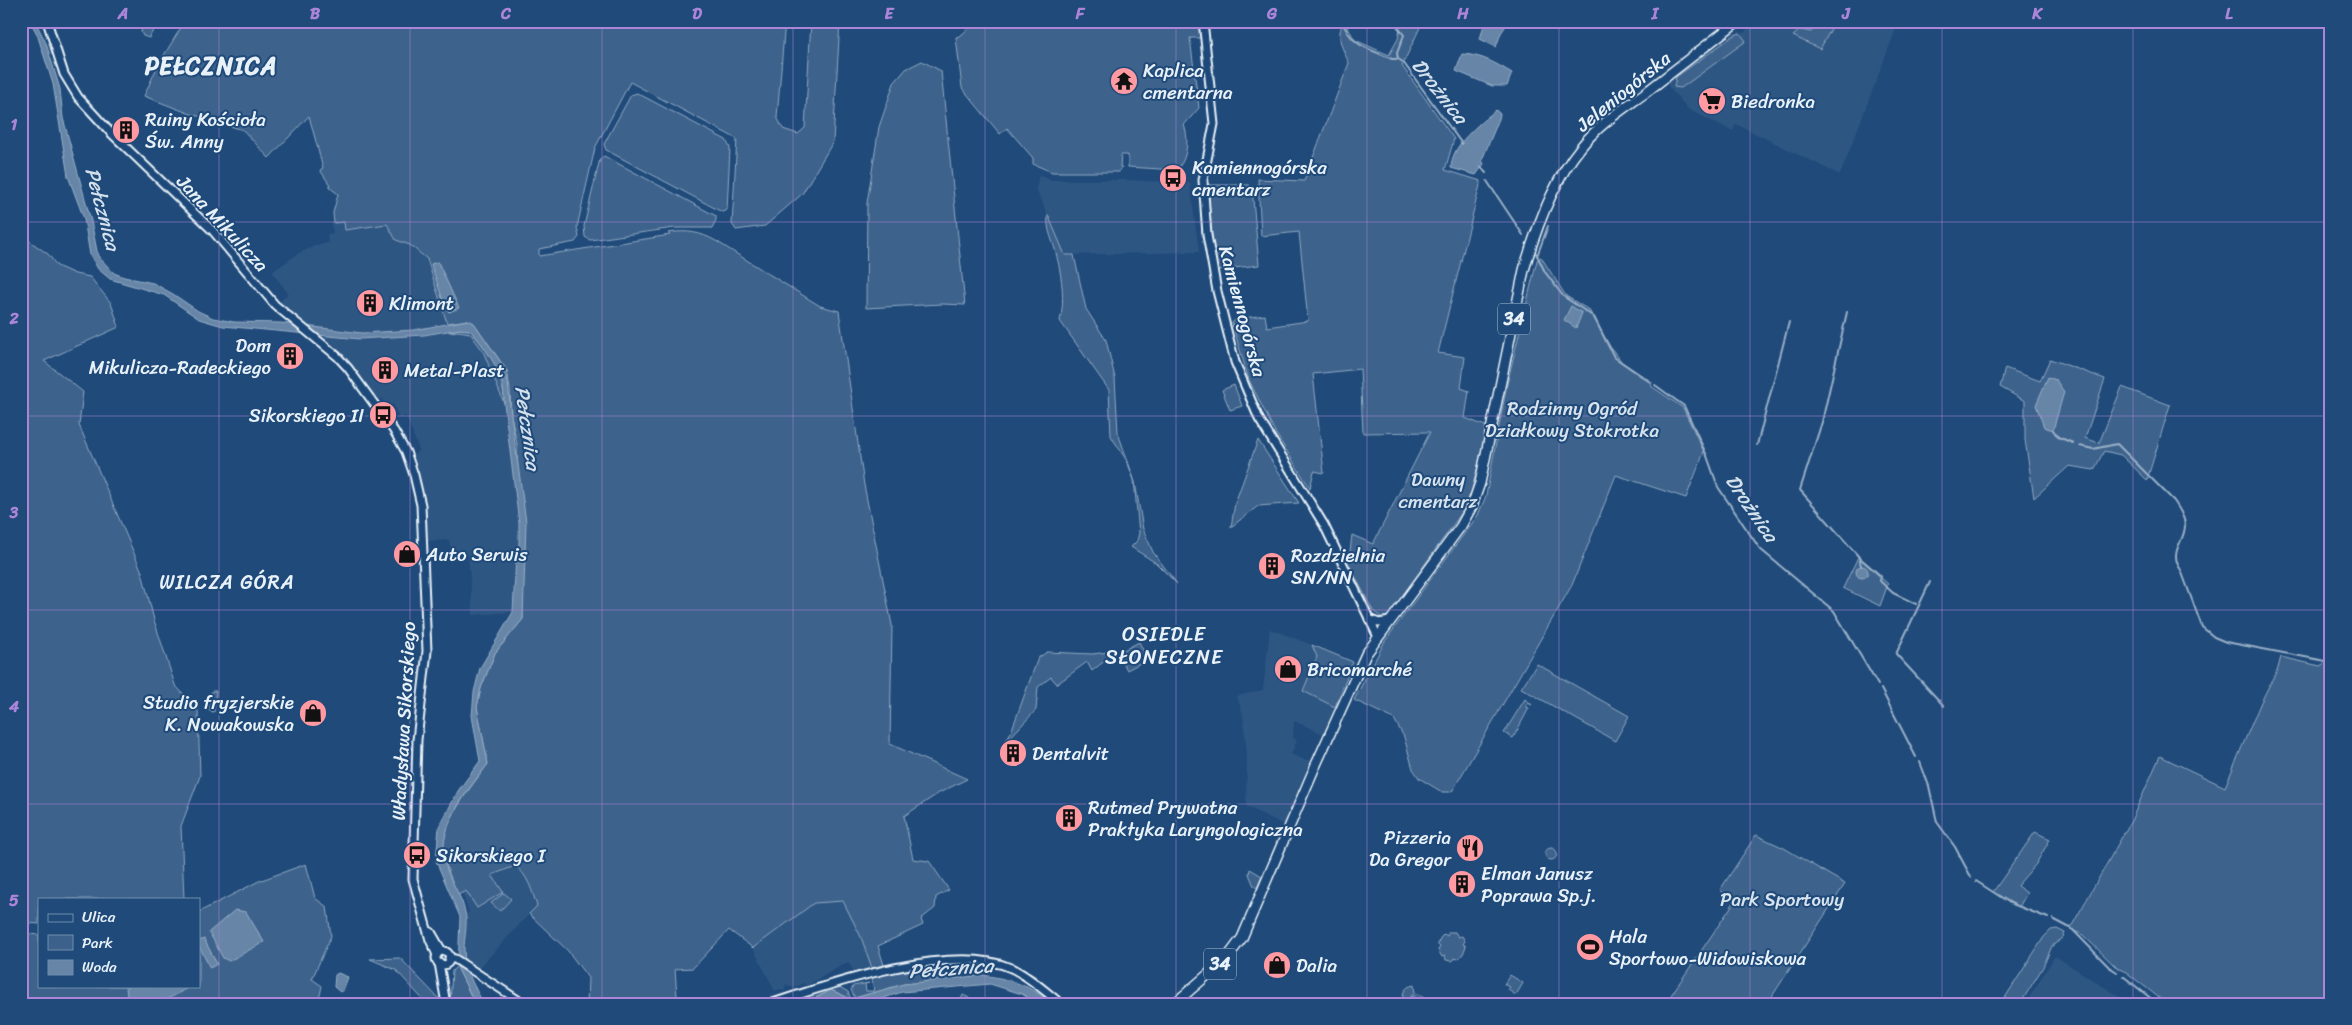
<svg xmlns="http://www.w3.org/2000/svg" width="2352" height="1025" viewBox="0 0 2352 1025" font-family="Sriracha,sans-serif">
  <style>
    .built { fill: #2e5683 }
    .green { fill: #3c628c; stroke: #92aac2 }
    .water { fill: #6685a7; stroke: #9ab0c7 }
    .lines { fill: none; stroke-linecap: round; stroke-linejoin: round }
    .stream { stroke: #9ab0c7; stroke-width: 2 }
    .tertiary-casing { stroke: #e8f1f8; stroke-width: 11 }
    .primary-casing { stroke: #e8f1f8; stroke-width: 12 }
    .tertiary { stroke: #1f4a7a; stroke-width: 7 }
    .primary { stroke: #1f4a7a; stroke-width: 9 }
    .grid { fill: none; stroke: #ac85d9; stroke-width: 1; stroke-opacity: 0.55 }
    .labels { text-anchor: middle; stroke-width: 4; stroke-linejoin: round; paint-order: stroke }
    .shield { fill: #1f4a7a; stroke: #acbfd2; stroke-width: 1 }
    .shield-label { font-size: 18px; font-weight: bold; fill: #e8f1f8 }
    .poi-label { font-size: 19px; fill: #e8f1f8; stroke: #1f4a7a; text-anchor: start }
    .street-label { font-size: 19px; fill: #e8f1f8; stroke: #1f4a7a }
    .park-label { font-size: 19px; fill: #d7e3ed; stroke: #1f4a7a }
    .water-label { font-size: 20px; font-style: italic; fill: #d4e1ec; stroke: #1f4a7a }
    .neighbourhood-label { font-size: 20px; letter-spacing: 1px; fill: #e8f1f8; stroke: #1f4a7a }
    .district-label { font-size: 24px; font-weight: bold; letter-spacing: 1px; fill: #e8f1f8; stroke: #1f4a7a }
    .neatline { fill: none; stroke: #ac85d9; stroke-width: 2 }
    .grid-label { font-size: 16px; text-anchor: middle; font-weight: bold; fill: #ac85d9 }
  </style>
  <rect width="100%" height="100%" fill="#1f4a7a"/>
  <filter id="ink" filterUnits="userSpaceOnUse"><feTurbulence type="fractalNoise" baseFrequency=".02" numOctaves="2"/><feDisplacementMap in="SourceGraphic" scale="10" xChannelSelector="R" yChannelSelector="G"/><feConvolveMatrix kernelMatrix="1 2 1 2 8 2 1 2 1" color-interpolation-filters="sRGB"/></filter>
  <g filter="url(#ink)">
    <g class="built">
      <path d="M 1746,21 L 1899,21 L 1840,175 L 1736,124 L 1733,131 L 1689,110 L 1668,86 L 1668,80 L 1673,74 L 1687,67 L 1733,32 L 1744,33 L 1748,28 Z"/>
      <path d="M 1039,175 L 1051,180 L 1125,180 L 1190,183 L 1199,252 L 1065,255 L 1036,189 Z"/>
      <path d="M 344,222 L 345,230 L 387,224 L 396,240 L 410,245 L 427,259 L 447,323 L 414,330 L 362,333 L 309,327 L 287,309 L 280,302 L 288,293 L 272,272 L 299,253 L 317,245 L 328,243 L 327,234 L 333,233 L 331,223 Z"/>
      <path d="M 449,331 L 470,333 L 483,351 L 504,403 L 519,523 L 519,544 L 516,556 L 513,612 L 473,615 L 468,555 L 452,556 L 449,540 L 428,541 L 423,494 L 412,457 L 419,450 L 406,416 L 399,419 L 393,404 L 386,407 L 382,399 L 378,400 L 353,367 L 318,334 L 360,339 L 424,335 Z"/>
      <path d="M 1270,629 L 1312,645 L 1317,657 L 1306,692 L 1335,707 L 1323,734 L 1294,721 L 1293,737 L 1297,741 L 1291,754 L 1305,760 L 1310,760 L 1284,825 L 1246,806 L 1247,754 L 1243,715 L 1237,696 L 1263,690 Z"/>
      <path d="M 515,866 L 527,880 L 537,906 L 478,969 L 466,960 L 464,953 L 466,914 L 469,912 L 462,893 L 492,875 Z"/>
      <path d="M 843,901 L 861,937 L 872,968 L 855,973 L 848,962 L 806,986 L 804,983 L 793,988 L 786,984 L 784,991 L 779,989 L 775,991 L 753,948 L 814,903 Z"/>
      <path d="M 2055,956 L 2131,1004 L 2025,1004 Z"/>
    </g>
    <g class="green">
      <path d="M 144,21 L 158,21 L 149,38 L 143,36 L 141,32 Z"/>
      <path d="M 185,21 L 785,21 L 777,117 L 783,129 L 798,134 L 805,128 L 811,21 L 840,21 L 833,142 L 802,194 L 765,226 L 736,230 L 732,224 L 737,139 L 630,82 L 595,148 L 577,227 L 579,237 L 575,242 L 539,249 L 539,256 L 670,235 L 668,233 C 687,230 700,232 716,241 L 820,306 L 839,311 L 864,485 L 892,625 L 890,744 L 967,779 L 939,793 L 904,816 L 913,859 L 929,861 L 949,890 L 936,897 L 935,908 L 921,919 L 923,925 L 878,946 L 884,965 L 872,968 L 861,937 L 843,901 L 814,903 L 753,948 L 729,930 L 693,968 L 675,969 L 677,996 L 675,1004 L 587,1004 L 588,978 L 568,951 L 529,914 L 537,906 C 532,891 528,875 515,866 L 492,875 L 503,892 L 477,908 L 466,891 L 458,895 C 453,882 446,869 444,855 C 439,825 471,787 488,764 L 477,707 L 481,688 L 495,653 L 523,619 L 517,444 L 511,415 L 510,389 L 507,371 L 474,323 L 468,320 L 447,323 L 427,259 L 410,245 L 396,240 L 387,224 L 345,230 L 344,222 L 334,223 L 333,213 L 338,194 L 329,187 L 330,185 L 320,170 L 323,168 L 309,116 L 269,158 L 243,130 L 188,113 L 144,96 L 158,65 Z"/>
      <path d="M 977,21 L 1198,21 L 1201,38 L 1190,38 L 1199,108 L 1184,125 C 1189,138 1188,160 1176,170 L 1128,167 L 1128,155 L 1121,155 L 1120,167 L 1122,167 L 1119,172 L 1052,172 L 1033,164 L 1033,158 L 1007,128 L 1000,134 L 962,88 L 956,37 L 960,36 Z"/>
      <path d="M 1344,21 L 1355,40 L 1389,55 L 1398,39 L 1401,21 L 1423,21 L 1402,66 L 1454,139 L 1445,170 L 1481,181 L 1438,353 L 1465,357 L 1461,388 L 1469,391 L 1465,418 L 1488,427 L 1468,504 L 1385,620 L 1373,611 L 1345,557 L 1350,552 L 1352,535 L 1373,544 L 1430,432 L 1363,433 L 1360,369 L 1313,374 L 1324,473 L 1314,471 L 1310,488 L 1276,434 L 1249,380 L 1232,323 L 1236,319 L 1265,315 L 1267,327 L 1308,321 L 1299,232 L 1261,236 L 1258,179 L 1304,181 L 1349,63 C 1342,47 1335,37 1344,21 Z"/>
      <path d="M 1823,21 L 1831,29 L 1820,49 L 1793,36 L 1800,30 L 1811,32 Z"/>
      <path d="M 1740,33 L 1746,41 L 1681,88 L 1674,87 L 1676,77 L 1733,36 Z"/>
      <path d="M 922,61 L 941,71 L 965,305 L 942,304 L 866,308 L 867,203 L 879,127 L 894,83 L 906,69 Z"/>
      <path d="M 637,93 L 726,140 L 730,148 L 727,210 L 722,212 L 606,150 L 604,144 L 631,95 Z"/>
      <path d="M 604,156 L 716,216 L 716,220 L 712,228 L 674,228 L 590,240 L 585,237 L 584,226 L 600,159 Z"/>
      <path d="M 1207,185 L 1249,185 L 1252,188 L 1259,265 L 1217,270 L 1208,208 Z"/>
      <path d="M 1048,215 L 1065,255 L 1074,255 L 1086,309 L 1106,340 L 1115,378 L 1118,433 L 1135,482 L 1143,529 L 1153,552 L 1177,584 L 1156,563 L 1131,547 L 1137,541 L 1139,533 L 1134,480 L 1127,461 L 1111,436 L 1109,390 L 1060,321 C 1065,301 1062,278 1057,257 C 1054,242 1046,231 1048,215 Z"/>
      <path d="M 21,235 L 48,254 L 57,266 L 75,274 L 90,277 L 111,303 L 119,327 L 44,361 L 83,392 L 79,425 L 142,572 L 154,620 L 175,685 L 198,710 L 200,776 L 181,826 L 184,899 L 39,899 L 39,924 L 21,922 Z"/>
      <path d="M 1541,257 L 1566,296 L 1589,310 L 1611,348 L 1622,362 L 1652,382 L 1651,386 L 1683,408 L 1704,452 L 1686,498 L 1616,475 L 1572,585 L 1453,790 L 1450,792 L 1442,792 L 1419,778 L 1413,769 L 1404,737 L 1394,719 L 1354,700 L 1385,641 L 1478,515 L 1486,496 L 1507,384 L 1537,260 Z"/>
      <path d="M 459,329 L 471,330 C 488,351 505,374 504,403 L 483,351 L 470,333 L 458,331 L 449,332 L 449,331 Z"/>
      <path d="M 2050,359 L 2105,379 L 2085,438 L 2099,443 L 2122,387 L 2170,405 L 2147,480 L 2121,455 L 2104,451 L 2094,470 L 2069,466 L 2034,498 L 2025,440 L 2025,401 L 2000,387 L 2005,368 L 2040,381 Z"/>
      <path d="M 1234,385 L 1242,406 L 1230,410 L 1222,390 Z"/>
      <path d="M 1258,440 L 1299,503 L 1258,506 L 1231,527 L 1235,503 Z"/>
      <path d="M 1858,557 L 1888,584 L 1880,606 L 1843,588 Z"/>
      <path d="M 1139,642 L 1148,659 L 1127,670 L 1118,653 Z"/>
      <path d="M 1312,645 L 1353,662 L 1335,707 L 1303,691 L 1317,657 Z"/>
      <path d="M 1117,651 L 1092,671 L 1087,662 L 1057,684 L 1051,677 L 1038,687 L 1036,710 L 1003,745 L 1011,732 L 1038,658 L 1047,652 L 1092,654 Z"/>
      <path d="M 2281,657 L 2320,666 L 2331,659 L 2331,1004 L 2167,1004 L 2126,972 L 2117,968 L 2083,935 L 2070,929 L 2131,821 L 2160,756 L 2225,787 L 2261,702 L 2278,668 Z"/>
      <path d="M 1537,664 L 1629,716 L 1615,741 L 1521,688 Z"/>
      <path d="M 212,691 L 216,691 L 214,712 L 209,711 Z"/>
      <path d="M 1525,699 L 1532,705 L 1528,703 L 1526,707 L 1529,708 L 1513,738 L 1504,733 Z"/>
      <path d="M 2035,832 L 2050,839 L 2036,864 L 2017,886 L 2027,893 L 2019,907 L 1993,892 Z"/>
      <path d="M 1756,835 L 1784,848 L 1845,884 L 1767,1004 L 1665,1004 L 1735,901 L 1720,890 Z"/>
      <circle cx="1551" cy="854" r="6"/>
      <path d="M 306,864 L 315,898 L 327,907 L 331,936 L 312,979 L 322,986 L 318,1004 L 21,1004 L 21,933 L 39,935 L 39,986 L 199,986 L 199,912 L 259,881 Z"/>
      <path d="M 1250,869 L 1262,876 L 1257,888 L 1254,886 L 1249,874 Z"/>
      <path d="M 504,893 L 511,899 L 500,911 L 491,903 Z"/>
      <path d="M 2057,929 L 2065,933 L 2063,938 L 2052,946 L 2043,967 L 2020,1004 L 2001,1004 L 2044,937 L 2051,930 Z"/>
      <path d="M 1449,932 L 1455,932 L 1458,937 L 1462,936 L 1465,941 L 1463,944 L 1466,946 L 1463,954 L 1457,959 L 1454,958 L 1452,961 L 1446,960 L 1445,956 L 1442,957 L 1438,950 L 1440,947 L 1437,944 L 1441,937 L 1444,934 L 1447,936 Z"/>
      <path d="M 400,958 L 441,1001 L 442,1004 L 427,1004 L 396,970 L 370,959 Z"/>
      <path d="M 951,964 L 952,980 L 904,984 L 855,998 L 851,990 L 853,986 L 869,983 L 865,984 L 866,991 L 874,991 L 872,979 L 875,976 Z"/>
      <path d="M 457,966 L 458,969 L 475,1004 L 450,1004 L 452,971 Z"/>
      <path d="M 1510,975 L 1523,983 L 1516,995 L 1508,990 L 1510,987 L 1504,984 Z"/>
      <path d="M 1414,985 L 1415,993 L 1411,996 L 1410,1004 L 1403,1004 C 1402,994 1403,987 1414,985 Z"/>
      <path d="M 838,986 L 848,992 L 851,999 L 831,990 L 805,1003 L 802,998 Z"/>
      <path d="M 1417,994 L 1421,995 L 1426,1002 L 1411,1004 L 1412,997 Z"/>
      <path d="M 963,995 L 980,1003 L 980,1004 L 959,1004 Z"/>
    </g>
    <g class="water">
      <path d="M 30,21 L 35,21 L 46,43 L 60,89 L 63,118 L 91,221 L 98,256 L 114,273 L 124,277 L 153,283 L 173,294 L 198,311 L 213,318 L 234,322 L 281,323 L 362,333 L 414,330 L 468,320 L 474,323 L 507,371 L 511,415 L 526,522 L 523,619 L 495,653 L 481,688 L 477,707 L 488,764 C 466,793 433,830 447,870 C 452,884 462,897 465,912 C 468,924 464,938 464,950 C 464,969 475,988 484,1004 L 475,1004 L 458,969 L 460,917 L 436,861 L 439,827 L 458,791 L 480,761 L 472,716 L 474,692 L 480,668 L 513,612 L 516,556 L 519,544 L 519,523 L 504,403 C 505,374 488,351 470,330 L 459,329 L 424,335 L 360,339 L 223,326 L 199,319 L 164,295 L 110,279 L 98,269 L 90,255 L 84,219 L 68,176 L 53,84 L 37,34 Z"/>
      <path d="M 1485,21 L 1509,21 L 1501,33 L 1496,47 L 1480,39 Z"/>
      <path d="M 1462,54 C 1482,55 1495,63 1512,73 L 1507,86 L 1492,86 L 1456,71 Z"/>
      <path d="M 1496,110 L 1500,114 L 1499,119 L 1482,160 L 1484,164 L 1476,175 L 1451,168 C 1451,145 1479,124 1496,110 Z"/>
      <path d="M 438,262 L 459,308 L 449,312 L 445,307 L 431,264 Z"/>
      <path d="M 1571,306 L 1582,313 L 1576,328 L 1564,320 Z"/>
      <path d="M 2048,377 L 2056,380 L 2064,392 L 2053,430 L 2044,427 L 2036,405 Z"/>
      <circle cx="1862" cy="572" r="6"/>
      <path d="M 235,910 L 246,912 L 264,942 L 229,961 L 223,958 L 209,932 Z"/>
      <path d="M 204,939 L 217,964 L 210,968 L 199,946 L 199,941 Z"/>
      <path d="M 338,973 L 348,977 L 343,991 L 340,992 L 334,987 L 335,975 Z"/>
      <path d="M 983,975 C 1014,980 1028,985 1054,1004 L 1038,1004 L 1022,994 L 990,984 L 902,992 L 866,1004 L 805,1004 L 831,990 L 851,999 L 904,984 Z"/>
      <path d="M 126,986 L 191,986 C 167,1000 155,1009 127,997 Z"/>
    </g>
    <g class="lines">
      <g class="stream">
        <path d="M 1342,21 C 1352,47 1368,48 1392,59 L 1398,59"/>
        <path d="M 1393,21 L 1404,35 L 1397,53 L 1398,59 L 1403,62 L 1462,144"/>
        <path d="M 1481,167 L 1486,173"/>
        <path d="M 1487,181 L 1523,235"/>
        <path d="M 1536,253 L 1545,272 L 1563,296 L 1594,317 L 1614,357 L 1650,382"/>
        <path d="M 1537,256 L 1548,226"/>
        <path d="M 1847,312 L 1822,422 L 1800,490 L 1859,557 L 1861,566"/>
        <path d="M 1655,385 L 1684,406 L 1707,456 L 1718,487 L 1760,549 L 1834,611 L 1878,685"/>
        <path d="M 2053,430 L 2058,437 L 2073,443"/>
        <path d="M 1757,445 L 1789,322"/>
        <path d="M 2080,446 L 2093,449 L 2117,444 L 2174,501 C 2179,508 2183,515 2185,523 C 2187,541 2167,550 2181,570 L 2202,627 L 2214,637 L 2226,642 L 2331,662"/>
        <path d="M 1860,558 L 1881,576 L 1880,581 L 1893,593 L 1916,604"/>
        <path d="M 1930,582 L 1896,654 L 1944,706"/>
        <path d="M 1881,689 L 1916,757"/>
        <path d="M 1920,762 L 1929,786 L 1937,822 L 1955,847 L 1971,877"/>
        <path d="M 1976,881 L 2010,903 L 2048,918"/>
        <path d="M 2053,919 L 2072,929 L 2109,967 L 2117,972"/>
        <path d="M 2123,976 L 2158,1004"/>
      </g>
      <defs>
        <g id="tertiary">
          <path d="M 47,21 L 64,74 L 78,97 L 111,133 L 213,231 L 275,305 L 337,356 L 348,368 L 394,431 L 406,452 L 414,475 L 421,505 L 427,651 L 417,740 L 413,879 L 430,940 L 437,955"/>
          <path d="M 1203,21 L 1214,124 L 1203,180 L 1207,235 L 1217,291 L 1235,362 L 1259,419 L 1324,525 L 1378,637"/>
          <path d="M 1369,619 L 1379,623 L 1390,621"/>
          <path d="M 431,932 L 442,951"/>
          <circle cx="443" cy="958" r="7"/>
          <path d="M 449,958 L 455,959 L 524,1004"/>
          <path d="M 439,963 L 446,1004"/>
          <path d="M 770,1004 C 830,984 952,942 1011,968 C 1029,976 1046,992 1061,1004"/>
        </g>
        <path id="primary" d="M 1174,1004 L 1227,958 L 1242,938 L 1314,769 L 1366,654 L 1461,526 L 1472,506 L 1480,483 L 1524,270 C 1536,228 1553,181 1581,147 C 1598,125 1623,109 1645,93 C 1676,69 1707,45 1738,21"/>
      </defs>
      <use href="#tertiary" class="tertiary-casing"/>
      <use href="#primary" class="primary-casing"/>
      <use href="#tertiary" class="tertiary"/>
      <use href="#primary" class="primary"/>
    </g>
  </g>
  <path class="grid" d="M 219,21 L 219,1004M 410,21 L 410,1004M 602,21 L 602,1004M 793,21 L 793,1004M 985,21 L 985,1004M 1176,21 L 1176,1004M 1367,21 L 1367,1004M 1559,21 L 1559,1004M 1750,21 L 1750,1004M 1942,21 L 1942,1004M 2133,21 L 2133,1004M 21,222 L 2331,222M 21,416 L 2331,416M 21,610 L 2331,610M 21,804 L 2331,804"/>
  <defs>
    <symbol id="temple-disc" viewBox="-11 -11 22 22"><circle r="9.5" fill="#ff9aa2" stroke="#1f4a7a"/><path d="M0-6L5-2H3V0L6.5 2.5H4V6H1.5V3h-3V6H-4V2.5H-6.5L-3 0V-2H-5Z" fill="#111"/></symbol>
    <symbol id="supermarket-disc" viewBox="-11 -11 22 22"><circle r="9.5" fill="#ff9aa2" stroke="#1f4a7a"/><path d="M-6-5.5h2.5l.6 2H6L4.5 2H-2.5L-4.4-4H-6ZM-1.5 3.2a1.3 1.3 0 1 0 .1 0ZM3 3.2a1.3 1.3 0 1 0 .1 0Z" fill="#111"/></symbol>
    <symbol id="building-disc" viewBox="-11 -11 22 22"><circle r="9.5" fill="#ff9aa2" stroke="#1f4a7a"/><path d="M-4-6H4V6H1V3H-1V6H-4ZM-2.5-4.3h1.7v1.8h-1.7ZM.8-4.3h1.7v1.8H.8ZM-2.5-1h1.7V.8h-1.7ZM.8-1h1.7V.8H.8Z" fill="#111"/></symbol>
    <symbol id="bus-disc" viewBox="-11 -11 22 22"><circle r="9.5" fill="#ff9aa2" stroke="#1f4a7a"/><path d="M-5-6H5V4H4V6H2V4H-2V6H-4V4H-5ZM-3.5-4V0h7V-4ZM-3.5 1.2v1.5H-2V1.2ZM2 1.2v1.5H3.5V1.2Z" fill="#111"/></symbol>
    <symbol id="shop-disc" viewBox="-11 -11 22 22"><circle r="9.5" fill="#ff9aa2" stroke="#1f4a7a"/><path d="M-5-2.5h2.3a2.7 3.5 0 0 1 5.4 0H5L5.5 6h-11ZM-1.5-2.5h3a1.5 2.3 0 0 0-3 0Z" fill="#111"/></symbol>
    <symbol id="restaurant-disc" viewBox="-11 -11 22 22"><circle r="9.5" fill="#ff9aa2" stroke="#1f4a7a"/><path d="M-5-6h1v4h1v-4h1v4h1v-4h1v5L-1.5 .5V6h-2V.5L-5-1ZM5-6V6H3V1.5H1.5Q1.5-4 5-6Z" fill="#111"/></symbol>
    <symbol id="stadium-disc" viewBox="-11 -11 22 22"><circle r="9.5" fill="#ff9aa2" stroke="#1f4a7a"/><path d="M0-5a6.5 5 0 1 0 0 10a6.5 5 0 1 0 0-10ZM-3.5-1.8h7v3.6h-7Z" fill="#111"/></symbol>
  </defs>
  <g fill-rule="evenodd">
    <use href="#temple-disc" x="1108" y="65" width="32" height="32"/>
    <use href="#supermarket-disc" x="1696" y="85" width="32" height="32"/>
    <use href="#building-disc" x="110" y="114" width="32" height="32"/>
    <use href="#bus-disc" x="1157" y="162" width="32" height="32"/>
    <use href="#building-disc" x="354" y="287" width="32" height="32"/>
    <use href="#building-disc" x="274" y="340" width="32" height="32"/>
    <use href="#building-disc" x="369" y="354" width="32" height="32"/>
    <use href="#bus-disc" x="367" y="399" width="32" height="32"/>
    <use href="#shop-disc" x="391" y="538" width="32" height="32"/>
    <use href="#building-disc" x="1256" y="550" width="32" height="32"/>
    <use href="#shop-disc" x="1272" y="653" width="32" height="32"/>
    <use href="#shop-disc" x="297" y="697" width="32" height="32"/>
    <use href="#building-disc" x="997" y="737" width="32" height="32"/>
    <use href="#building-disc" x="1053" y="802" width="32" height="32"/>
    <use href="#restaurant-disc" x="1454" y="832" width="32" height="32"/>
    <use href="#bus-disc" x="401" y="839" width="32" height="32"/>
    <use href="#building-disc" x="1446" y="868" width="32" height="32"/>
    <use href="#stadium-disc" x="1574" y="931" width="32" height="32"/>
    <use href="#shop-disc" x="1261" y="949" width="32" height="32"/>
  </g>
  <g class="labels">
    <g class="shield">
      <rect x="1498" y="303.5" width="32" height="31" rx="4"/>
      <rect x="1204" y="948.5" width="32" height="31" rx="4"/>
    </g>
    <g class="shield-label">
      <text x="1514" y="325">34</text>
      <text x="1220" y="970">34</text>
    </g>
    <g class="poi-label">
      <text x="1143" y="77">Kaplica<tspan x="1143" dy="22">cmentarna</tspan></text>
      <text x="1731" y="108">Biedronka</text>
      <text x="145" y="126">Ruiny Kościoła<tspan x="145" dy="22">Św. Anny</tspan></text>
      <text x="1192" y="174">Kamiennogórska<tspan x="1192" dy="22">cmentarz</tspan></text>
      <text x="389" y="310">Klimont</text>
      <text x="271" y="352" text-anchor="end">Dom<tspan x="271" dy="22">Mikulicza-Radeckiego</tspan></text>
      <text x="404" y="377">Metal-Plast</text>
      <text x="364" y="422" text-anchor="end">Sikorskiego II</text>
      <text x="426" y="561">Auto Serwis</text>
      <text x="1291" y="562">Rozdzielnia<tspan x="1291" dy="22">SN/NN</tspan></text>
      <text x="1307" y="676">Bricomarché</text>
      <text x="294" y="709" text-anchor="end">Studio fryzjerskie<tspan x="294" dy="22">K. Nowakowska</tspan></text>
      <text x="1032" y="760">Dentalvit</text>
      <text x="1088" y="814">Rutmed Prywatna<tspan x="1088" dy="22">Praktyka Laryngologiczna</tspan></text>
      <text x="1451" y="844" text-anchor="end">Pizzeria<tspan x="1451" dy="22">Da Gregor</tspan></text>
      <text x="436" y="862">Sikorskiego I</text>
      <text x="1481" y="880">Elman Janusz<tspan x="1481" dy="22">Poprawa Sp.j.</tspan></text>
      <text x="1609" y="943">Hala<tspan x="1609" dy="22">Sportowo-Widowiskowa</tspan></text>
      <text x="1296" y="972">Dalia</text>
    </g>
    <g class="street-label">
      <text transform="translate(1623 91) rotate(-39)" y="7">Jeleniogórska</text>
      <text transform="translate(223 223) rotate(47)" y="7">Jana Mikulicza</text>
      <text transform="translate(1243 311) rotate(75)" y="7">Kamiennogórska</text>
      <text transform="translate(403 721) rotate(-87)" y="7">Władysława Sikorskiego</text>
    </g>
    <g class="park-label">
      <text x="1572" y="415">Rodzinny Ogród<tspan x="1572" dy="22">Działkowy Stokrotka</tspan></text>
      <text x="1438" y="486">Dawny<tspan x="1438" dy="22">cmentarz</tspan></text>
      <text x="1782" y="906">Park Sportowy</text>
    </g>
    <g class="water-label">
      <text transform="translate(1440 91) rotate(52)" y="7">Drożnica</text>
      <text transform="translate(103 209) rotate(75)" y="7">Pełcznica</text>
      <text transform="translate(528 428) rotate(82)" y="7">Pełcznica</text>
      <text transform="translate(1752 508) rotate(56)" y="7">Drożnica</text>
      <text transform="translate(951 968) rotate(-4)" y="7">Pełcznica</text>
    </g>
    <g class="neighbourhood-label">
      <text x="227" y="589">WILCZA GÓRA</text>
      <text x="1164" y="641">OSIEDLE<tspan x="1164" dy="23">SŁONECZNE</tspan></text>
    </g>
    <g class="district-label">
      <text x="211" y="74">PEŁCZNICA</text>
    </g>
  </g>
  <rect width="2352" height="1025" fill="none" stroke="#1f4a7a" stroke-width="55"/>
  <rect x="38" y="898" width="162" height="90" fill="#1f4a7a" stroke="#6f8dac"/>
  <rect x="48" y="914" width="25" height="8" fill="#1f4a7a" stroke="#6f8dac"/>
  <text x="82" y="922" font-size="15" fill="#e8f1f8">Ulica</text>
  <rect x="48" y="935" width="25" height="15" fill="#3c628c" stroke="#6f8dac"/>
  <text x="82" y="948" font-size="15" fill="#e8f1f8">Park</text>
  <rect x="48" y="960" width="25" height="15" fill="#6685a7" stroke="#6f8dac"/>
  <text x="82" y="972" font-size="15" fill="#e8f1f8">Woda</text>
  <rect x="28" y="28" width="2296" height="970" class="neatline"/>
  <g class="grid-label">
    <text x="123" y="19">A</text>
    <text x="315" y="19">B</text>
    <text x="506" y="19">C</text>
    <text x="697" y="19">D</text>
    <text x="889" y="19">E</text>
    <text x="1080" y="19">F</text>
    <text x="1272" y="19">G</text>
    <text x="1463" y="19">H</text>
    <text x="1655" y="19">I</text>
    <text x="1846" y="19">J</text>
    <text x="2037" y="19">K</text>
    <text x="2229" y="19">L</text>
    <text x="14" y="130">1</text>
    <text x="14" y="324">2</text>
    <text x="14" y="518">3</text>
    <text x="14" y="712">4</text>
    <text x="14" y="906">5</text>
  </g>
</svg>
